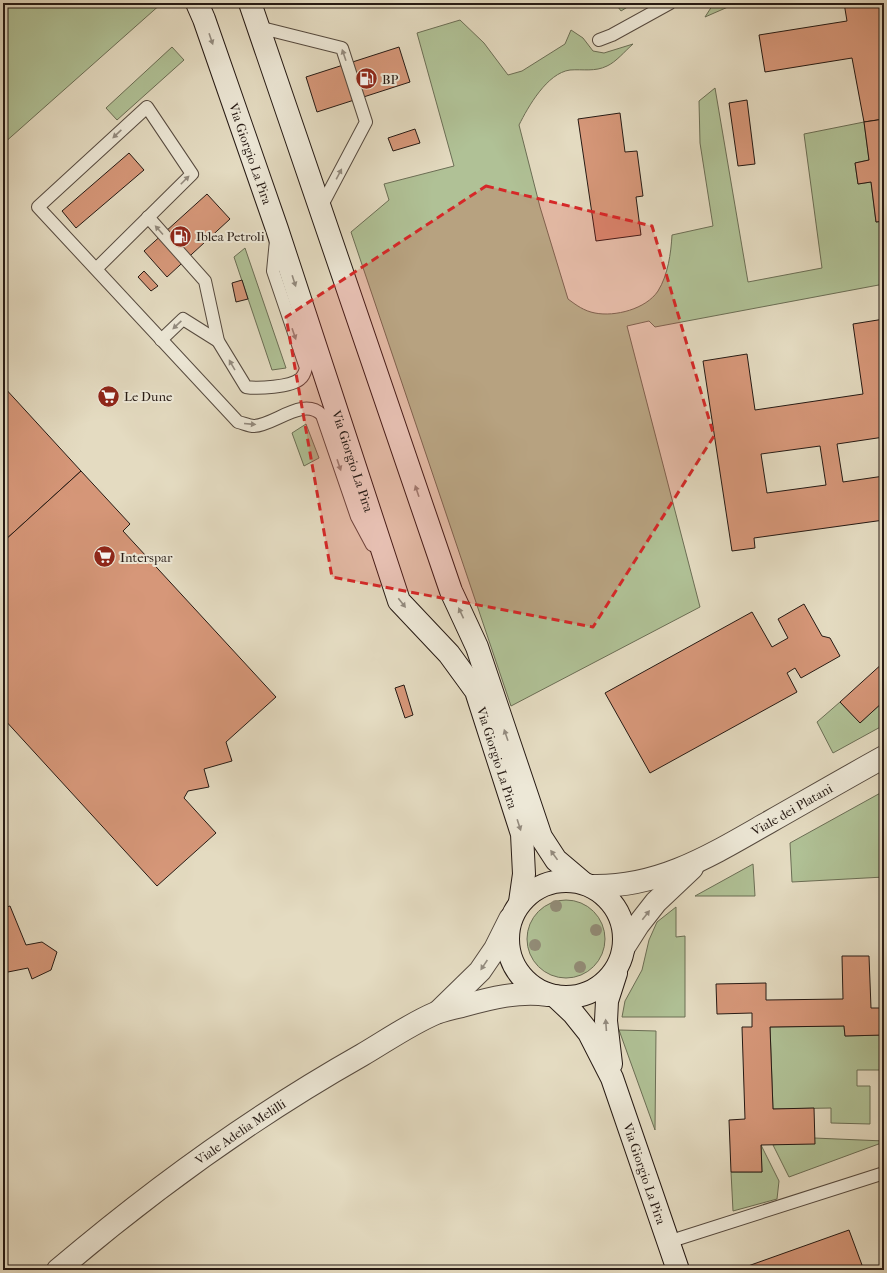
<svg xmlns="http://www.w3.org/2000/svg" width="887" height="1273" viewBox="0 0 887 1273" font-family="'IM FELL French Canon',serif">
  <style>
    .green { fill: #b0c196; stroke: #6b6e55 }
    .building { fill: #d69779; stroke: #261a14; fill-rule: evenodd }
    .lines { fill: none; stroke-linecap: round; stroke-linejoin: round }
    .service-casing { stroke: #564a3f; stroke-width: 14 }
    .tertiary-casing { stroke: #564a3f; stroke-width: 24 }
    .secondary-casing { stroke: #261a14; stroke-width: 24 }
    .service { stroke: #ede8d7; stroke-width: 12 }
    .tertiary { stroke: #ede8d7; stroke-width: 22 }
    .secondary { stroke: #ede8d7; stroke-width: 22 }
    .tree { fill: #928c77 }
    .oneway { fill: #938b7f }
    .marked { fill: #d62828; fill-opacity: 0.2; stroke: #d62828; stroke-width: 3; stroke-dasharray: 8 5; stroke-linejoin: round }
    .labels { text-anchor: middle; stroke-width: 4; stroke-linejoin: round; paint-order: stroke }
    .poi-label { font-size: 13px; fill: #261a14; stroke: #ede8d7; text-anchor: start }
    .street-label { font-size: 13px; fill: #261a14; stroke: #ede8d7 }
  </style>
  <rect width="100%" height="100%" fill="#e4dbc1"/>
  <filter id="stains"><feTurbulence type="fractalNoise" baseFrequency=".005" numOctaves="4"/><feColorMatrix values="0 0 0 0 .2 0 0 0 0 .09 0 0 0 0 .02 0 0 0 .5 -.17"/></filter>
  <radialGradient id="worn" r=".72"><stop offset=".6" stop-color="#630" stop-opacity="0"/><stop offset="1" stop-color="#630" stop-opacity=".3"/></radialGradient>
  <g class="green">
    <path d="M 3,3 L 162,3 L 3,144 Z"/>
    <path d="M 615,3 L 634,3 L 621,11 Z"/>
    <path d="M 714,3 L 737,3 L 705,17 Z"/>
    <path d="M 460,20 L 484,43 L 508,75 L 522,71 L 565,44 L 571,30 L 583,38 L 593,51 L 604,53 L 633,44 C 625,51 616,62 607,66 C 595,72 583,69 570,70 C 547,73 528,107 519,125 L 540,207 L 568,299 C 576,305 584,311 595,313 C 615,317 646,309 658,291 C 668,275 671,253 672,235 L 713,226 L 700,143 L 699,101 L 715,88 L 748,282 L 822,268 L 804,134 L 864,122 L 869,160 L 855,163 L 858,184 L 871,182 L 876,222 L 884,221 L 884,284 L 655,327 L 649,321 L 627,326 L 700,607 L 511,706 L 351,232 L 389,200 L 384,184 L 454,166 L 417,33 Z"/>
    <path d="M 172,47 L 184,60 L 117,120 L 106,108 Z"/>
    <path d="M 245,248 L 286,368 L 272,370 L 234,257 Z"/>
    <path d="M 306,424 L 319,458 L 304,466 L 292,433 Z"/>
    <path d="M 884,701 L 884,725 L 833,753 L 817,722 L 840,702 L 860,723 Z"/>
    <path d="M 884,791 L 884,877 L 792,882 L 790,843 Z"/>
    <path d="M 753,864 L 755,896 L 695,896 Z"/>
    <circle cx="566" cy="939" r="39"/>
    <path d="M 676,907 L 676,937 L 685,936 L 685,1017 L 622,1017 L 625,1001 L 642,970 L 649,940 L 657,922 Z"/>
    <path d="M 844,1026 L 845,1036 L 884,1035 L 884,1084 L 882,1084 L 882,1070 L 857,1070 L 857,1086 L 870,1086 L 870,1124 L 831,1123 L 831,1108 L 773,1109 L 770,1027 Z"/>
    <path d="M 619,1030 L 656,1031 L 655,1130 Z"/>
    <path d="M 880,1096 L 884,1096 L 884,1124 L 881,1124 Z"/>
    <path d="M 814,1138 L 884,1141 L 884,1142 L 789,1177 L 773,1145 Z"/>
    <path d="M 761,1145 L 779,1181 L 777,1199 L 733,1211 L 731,1172 L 762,1172 Z"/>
  </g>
  <g class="building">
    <path d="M 844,3 L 884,3 L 884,119 L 864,122 L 852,58 L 765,72 L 759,35 L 847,21 Z"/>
    <path d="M 399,47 L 410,82 L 317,112 L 306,77 Z"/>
    <path d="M 747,100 L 755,164 L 738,166 L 729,103 Z"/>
    <path d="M 620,113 L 625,152 L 637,151 L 643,196 L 636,197 L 641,235 L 596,241 L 578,119 Z"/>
    <path d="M 884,119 L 884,221 L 876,222 L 871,182 L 858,184 L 855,163 L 869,160 L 864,122 Z"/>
    <path d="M 415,129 L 420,143 L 393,151 L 388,138 Z"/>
    <path d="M 129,153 L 144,170 L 76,228 L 62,211 Z"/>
    <path d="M 207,194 L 230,219 L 167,277 L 144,251 Z"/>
    <path d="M 144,271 L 158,286 L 151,291 L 138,277 Z"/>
    <path d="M 242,280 L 248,299 L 236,302 L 232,283 Z"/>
    <path d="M 884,319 L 884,437 L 837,444 L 843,482 L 884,476 L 884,520 L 754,538 L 755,548 L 732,551 L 703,361 L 747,354 L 755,410 L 863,394 L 853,324 ZM 820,446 L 826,485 L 767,493 L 761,454 Z"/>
    <path d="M 3,386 L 81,471 L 3,542 Z"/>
    <path d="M 81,471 L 130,524 L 123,531 L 276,697 L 226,742 L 232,761 L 204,769 L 209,787 L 188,791 L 184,798 L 216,833 L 157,886 L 3,718 L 3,542 Z"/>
    <path d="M 804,604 L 822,636 L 830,638 L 840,656 L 801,678 L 795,668 L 787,673 L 797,692 L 650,773 L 605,693 L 752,612 L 772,647 L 788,638 L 778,619 Z"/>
    <path d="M 884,662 L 884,701 L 860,723 L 840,702 Z"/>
    <path d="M 404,685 L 413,715 L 405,718 L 395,688 Z"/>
    <path d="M 10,906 L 26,945 L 42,942 L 57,952 L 51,970 L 32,979 L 28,968 L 3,973 L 3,908 Z"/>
    <path d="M 842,956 L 869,956 L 871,1008 L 884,1008 L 884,1035 L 845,1036 L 844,1026 L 770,1027 L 773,1109 L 814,1108 L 815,1144 L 761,1145 L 762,1172 L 731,1172 L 729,1120 L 745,1119 L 742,1027 L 752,1027 L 752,1013 L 717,1014 L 716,984 L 766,983 L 766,1000 L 843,999 Z"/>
    <path d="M 849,1230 L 862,1265 L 849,1270 L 750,1270 L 748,1266 Z"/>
  </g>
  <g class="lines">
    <defs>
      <g id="service">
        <path d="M 258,27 L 342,48 L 366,122 L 320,209"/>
        <path d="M 599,40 L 612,35 L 670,3"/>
        <path d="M 148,217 L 205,281 L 218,341 L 246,387 C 257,389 291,387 300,379 C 304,376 305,372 306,368 L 273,271 L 276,240"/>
        <path d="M 96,269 L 192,174 L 147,107 L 38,207 L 238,422 C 243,423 249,426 254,426 C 275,425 303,396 322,415 L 357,517 L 372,545"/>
        <path d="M 161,340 L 183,319 L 218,341"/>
        <path d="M 668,1242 L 884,1173"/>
      </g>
      <g id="tertiary">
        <path id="s1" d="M 591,886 C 660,888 713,854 771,821 C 808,800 846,778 884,757"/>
        <path d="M 624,947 L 638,925 L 656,902 L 692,868"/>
        <path d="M 438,1012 L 480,971 L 495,949 L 510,919"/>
        <path id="s2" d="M 58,1270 C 152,1190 254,1116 362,1055 C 386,1041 410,1024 436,1013 C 444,1010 453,1008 462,1006 C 491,998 518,991 548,995"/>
      </g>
      <g id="secondary">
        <path id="s3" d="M 197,3 L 204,19 L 277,229 L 399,601 L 449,654 L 476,691 L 522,834 L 524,874 L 520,902"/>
        <path d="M 250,3 L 451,591 L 477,647 L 541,837 L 556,860 L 582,882"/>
        <circle cx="566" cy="939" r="58"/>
        <path id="s4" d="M 555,996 L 573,1013 L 589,1033 L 612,1078 L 678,1270"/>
        <path d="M 611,1064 L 606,1021 L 607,1001 L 616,973"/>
      </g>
    </defs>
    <use href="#service" class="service-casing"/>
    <use href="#tertiary" class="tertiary-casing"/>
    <use href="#secondary" class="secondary-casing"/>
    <use href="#service" class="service"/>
    <use href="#tertiary" class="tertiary"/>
    <use href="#secondary" class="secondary"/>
  </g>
  <g class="tree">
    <circle cx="556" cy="906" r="6"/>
    <circle cx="596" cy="930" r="6"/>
    <circle cx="535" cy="945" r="6"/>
    <circle cx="580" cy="967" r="6"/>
  </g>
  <defs><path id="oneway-solid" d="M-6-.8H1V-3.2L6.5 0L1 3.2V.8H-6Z"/></defs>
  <g class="oneway">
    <use href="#oneway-solid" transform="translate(211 39) rotate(71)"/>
    <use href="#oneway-solid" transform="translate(344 55) rotate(-109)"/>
    <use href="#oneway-solid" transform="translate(117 134) rotate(137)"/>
    <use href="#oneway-solid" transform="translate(339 174) rotate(-62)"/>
    <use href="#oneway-solid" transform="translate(185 180) rotate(-45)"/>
    <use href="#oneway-solid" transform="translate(159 230) rotate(-132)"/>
    <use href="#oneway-solid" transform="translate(294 281) rotate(72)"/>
    <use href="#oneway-solid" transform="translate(177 325) rotate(137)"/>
    <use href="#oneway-solid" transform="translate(294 334) rotate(71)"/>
    <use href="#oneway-solid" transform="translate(232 365) rotate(-120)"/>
    <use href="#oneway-solid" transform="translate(250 424) rotate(5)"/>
    <use href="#oneway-solid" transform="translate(339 465) rotate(71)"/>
    <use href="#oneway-solid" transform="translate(417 491) rotate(-109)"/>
    <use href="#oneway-solid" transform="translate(402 603) rotate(52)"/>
    <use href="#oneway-solid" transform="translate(461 613) rotate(-115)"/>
    <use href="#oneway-solid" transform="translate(506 735) rotate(-109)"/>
    <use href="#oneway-solid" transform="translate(519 825) rotate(72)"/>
    <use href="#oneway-solid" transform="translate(554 855) rotate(-126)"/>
    <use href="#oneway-solid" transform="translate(646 915) rotate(-52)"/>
    <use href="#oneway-solid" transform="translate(484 965) rotate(124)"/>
    <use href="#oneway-solid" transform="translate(606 1025) rotate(-94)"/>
  </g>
  <path class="marked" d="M 486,186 L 652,226 L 714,436 L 593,627 L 332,577 L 286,317 Z"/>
  <defs>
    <symbol id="fuel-disc" viewBox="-11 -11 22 22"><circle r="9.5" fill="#8f2418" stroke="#ede8d7"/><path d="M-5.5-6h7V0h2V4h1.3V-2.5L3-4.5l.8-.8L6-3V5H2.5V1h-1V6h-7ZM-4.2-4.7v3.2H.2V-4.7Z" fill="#fff"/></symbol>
    <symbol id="supermarket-disc" viewBox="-11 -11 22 22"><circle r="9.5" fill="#8f2418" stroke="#ede8d7"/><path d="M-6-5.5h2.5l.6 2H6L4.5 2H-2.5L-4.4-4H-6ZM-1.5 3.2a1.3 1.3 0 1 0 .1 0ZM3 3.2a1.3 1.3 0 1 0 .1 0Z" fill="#fff"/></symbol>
  </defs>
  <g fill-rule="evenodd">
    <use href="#fuel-disc" x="354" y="66" width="25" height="25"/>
    <use href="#fuel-disc" x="168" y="224" width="25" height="25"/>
    <use href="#supermarket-disc" x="96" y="384" width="25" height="25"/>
    <use href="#supermarket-disc" x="92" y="544" width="25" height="25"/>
  </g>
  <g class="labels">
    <g class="poi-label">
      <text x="382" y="84">BP</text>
      <text x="196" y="241">Iblea Petroli</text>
      <text x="124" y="401">Le Dune</text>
      <text x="120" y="562">Interspar</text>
    </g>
    <g class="street-label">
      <text dy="5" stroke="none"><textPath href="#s3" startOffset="160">Via Giorgio La Pira</textPath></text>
      <text dy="5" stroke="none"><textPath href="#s3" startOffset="484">Via Giorgio La Pira</textPath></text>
      <text dy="5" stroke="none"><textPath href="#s3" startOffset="820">Via Giorgio La Pira</textPath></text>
      <text dy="5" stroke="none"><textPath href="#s1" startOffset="218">Viale dei Platani</textPath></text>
      <text dy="5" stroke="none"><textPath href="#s2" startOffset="229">Viale Adelia Melilli</textPath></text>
      <text dy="5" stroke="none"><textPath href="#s4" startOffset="202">Via Giorgio La Pira</textPath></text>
    </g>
  </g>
  <rect width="887" height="1273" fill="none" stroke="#e4dbc1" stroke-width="16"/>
  <rect x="4" y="4" width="879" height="1265" fill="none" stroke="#261a14" stroke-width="2"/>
  <rect x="8" y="8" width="871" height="1257" fill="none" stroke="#261a14"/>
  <rect width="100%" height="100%" filter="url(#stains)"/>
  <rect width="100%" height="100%" fill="url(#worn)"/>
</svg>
